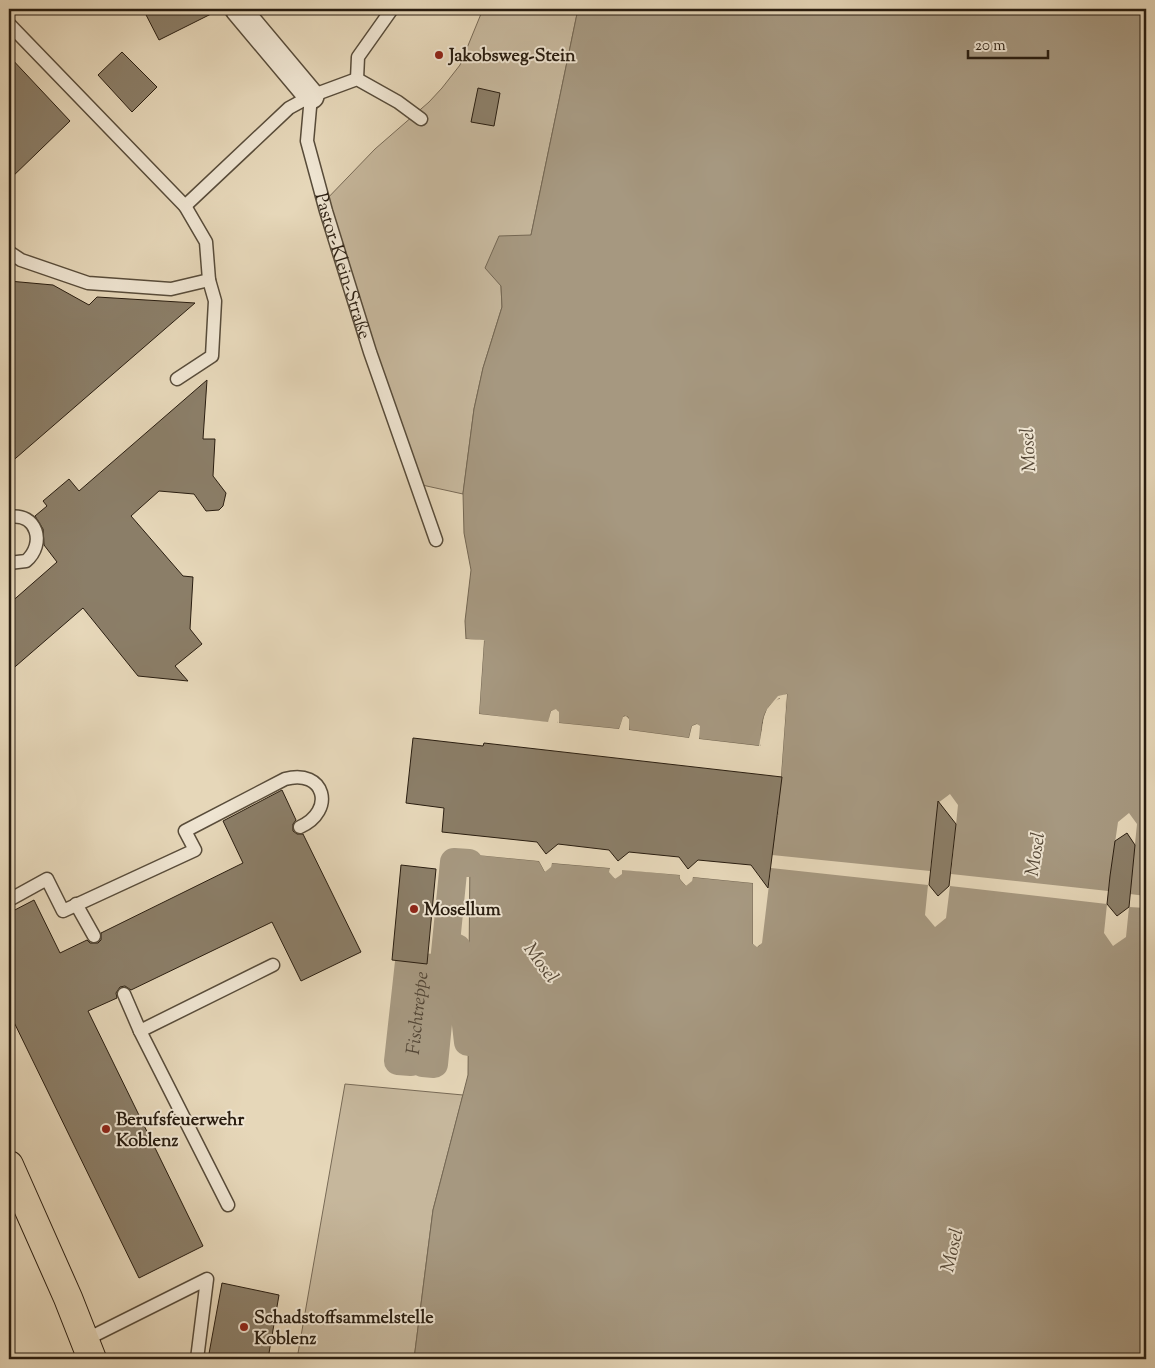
<svg xmlns="http://www.w3.org/2000/svg" width="1155" height="1368" viewBox="0 0 1155 1368" font-family="'Sorts Mill Goudy',serif">
  <style>
    .green { fill: #c6b79c; stroke: #786a56 }
    .water { fill: #a69880; stroke: #746753 }
    .pier { fill: #e6d7b9 }
    .lines { fill: none; stroke-linecap: round; stroke-linejoin: round }
    .canal { stroke: #a69880; stroke-width: 28 }
    .building { fill: #8b7e68; stroke: #291d10 }
    .service-casing { stroke: #584c3a; stroke-width: 15 }
    .minor-casing { stroke: #584c3a; stroke-width: 28 }
    .primary-casing { stroke: #291d10; stroke-width: 30 }
    .service { stroke: #efe5d2; stroke-width: 12 }
    .minor { stroke: #efe5d2; stroke-width: 25 }
    .primary { stroke: #e6d7b9; stroke-width: 28 }
    .poi-dot { fill: #8f2418; stroke: #efe5d2; stroke-width: 2 }
    .labels { text-anchor: middle; stroke-width: 4; stroke-linejoin: round; paint-order: stroke }
    .poi-label { font-size: 18px; font-weight: bold; fill: #291d10; stroke: #efe5d2; text-anchor: start }
    .street-label { font-size: 18px; fill: #291d10; stroke: #efe5d2 }
    .water-label { font-size: 19px; font-style: italic; fill: #554837; stroke: #efe5d2 }
  </style>
  <rect width="100%" height="100%" fill="#e6d7b9"/>
  <filter id="stains"><feTurbulence type="fractalNoise" baseFrequency=".004" numOctaves="4"/><feColorMatrix values="0 0 0 0 .2 0 0 0 0 .09 0 0 0 0 .02 0 0 0 .5 -.17"/></filter>
  <radialGradient id="worn" r=".72"><stop offset=".6" stop-color="#630" stop-opacity="0"/><stop offset="1" stop-color="#630" stop-opacity=".3"/></radialGradient>
  <g class="green">
    <path d="M 483,9 L 578,9 L 531,235 L 501,286 L 502,307 L 483,368 L 474,409 L 463,494 L 413,483 L 322,204 L 375,149 L 429,102 L 442,88 L 460,65 Z"/>
    <path d="M 345,1084 L 463,1095 L 433,1210 L 414,1359 L 297,1359 Z"/>
  </g>
  <path class="water" d="M 578,9 L 1146,9 L 1146,1359 L 414,1359 L 433,1210 L 468,1075 L 470,854 L 539,861 L 545,872 L 551,863 L 610,868 L 615,879 L 622,869 L 681,875 L 680,879 L 686,886 L 693,877 L 753,883 L 753,944 L 759,946 L 774,839 L 770,815 L 778,815 L 787,694 C 760,707 763,719 760,746 L 699,739 L 697,724 L 692,726 L 689,738 L 629,730 L 628,717 L 624,716 L 619,729 L 558,723 L 557,710 L 551,711 L 549,723 L 479,714 L 484,641 L 466,639 L 465,621 L 471,570 L 464,533 L 463,493 L 474,409 L 483,368 L 502,307 L 501,286 L 485,268 L 499,236 L 531,235 Z"/>
  <path class="pier" d="M 466,639 L 484,640 L 479,714 L 548,722 L 551,711 L 556,709 L 559,712 L 559,723 L 619,729 L 623,717 L 626,716 L 629,719 L 629,730 L 689,738 L 692,726 L 697,724 L 700,726 L 699,739 L 759,746 L 764,717 L 767,709 L 778,696 L 787,694 L 778,816 L 770,815 L 768,838 L 774,839 L 772,855 L 930,871 L 938,803 L 950,794 L 958,805 L 951,874 L 1108,891 L 1118,822 L 1129,813 L 1137,824 L 1130,894 L 1146,896 L 1146,908 L 1129,907 L 1126,937 L 1113,946 L 1104,933 L 1107,904 L 950,886 L 946,918 L 935,927 L 925,915 L 928,885 L 771,868 L 762,943 L 757,947 L 753,944 L 753,883 L 693,877 L 692,881 L 686,886 L 680,879 L 680,875 L 622,870 L 622,874 L 615,879 L 609,872 L 610,868 L 552,863 L 551,867 L 545,872 L 539,861 L 467,854 L 470,852 L 540,859 L 545,868 L 551,860 L 610,866 L 615,875 L 622,867 L 681,873 L 686,883 L 693,874 L 754,881 L 756,943 L 758,944 L 771,841 L 765,838 L 767,815 L 769,813 L 776,813 L 786,698 L 779,698 L 769,710 L 760,748 L 698,741 L 696,726 L 689,740 L 628,733 L 626,719 L 619,732 L 558,726 L 555,711 L 549,725 L 478,716 L 476,714 L 482,643 L 466,641 Z"/>
  <g class="lines">
    <g class="canal">
      <path d="M 457,948 L 468,1042"/>
      <path id="s1" d="M 409,962 L 398,1061 L 411,1062 L 421,967 L 432,968 L 423,1063 L 434,1064 L 454,862 L 469,863"/>
    </g>
  </g>
  <g class="building">
    <path d="M 143,9 L 221,9 L 159,40 Z"/>
    <path d="M 122,52 L 157,87 L 132,112 L 98,75 Z"/>
    <path d="M 9,56 L 70,121 L 9,180 Z"/>
    <path d="M 478,88 L 500,93 L 494,126 L 471,122 Z"/>
    <path d="M 9,281 L 53,285 L 89,305 L 97,297 L 195,303 L 9,464 Z"/>
    <path d="M 207,380 L 203,439 L 215,439 L 213,476 L 226,493 L 223,506 L 219,510 L 206,511 L 194,494 L 159,491 L 131,516 L 183,576 L 193,577 L 190,629 L 202,644 L 175,666 L 188,681 L 138,676 L 83,608 L 9,672 L 9,604 L 57,562 L 44,545 L 43,529 L 35,516 L 47,506 L 43,501 L 69,479 L 79,491 Z"/>
    <path d="M 413,738 L 483,746 L 484,743 L 782,777 L 768,888 L 751,865 L 698,860 L 688,869 L 679,857 L 629,852 L 618,861 L 609,850 L 558,844 L 546,854 L 537,842 L 442,832 L 444,808 L 406,803 Z"/>
    <path d="M 282,790 L 296,820 L 293,824 L 293,831 L 297,834 L 303,834 L 361,952 L 301,981 L 272,922 L 131,990 L 125,986 L 120,987 L 116,993 L 117,998 L 88,1011 L 203,1246 L 139,1278 L 9,1012 L 9,913 L 34,900 L 60,953 L 87,940 L 90,943 L 98,943 L 101,940 L 101,933 L 243,863 L 223,821 Z"/>
    <path d="M 938,801 L 956,824 L 949,886 L 938,896 L 929,885 Z"/>
    <path d="M 1127,833 L 1135,845 L 1129,907 L 1117,916 L 1107,904 L 1110,876 L 1115,841 Z"/>
    <path d="M 401,865 L 436,869 L 427,964 L 392,960 Z"/>
    <path d="M 222,1283 L 279,1295 L 268,1359 L 208,1359 Z"/>
  </g>
  <g class="lines">
    <defs>
      <g id="service">
        <path d="M 9,24 L 185,206 L 289,108 L 311,96 L 357,79 L 398,102 L 421,119"/>
        <path d="M 357,79 L 358,57 L 392,9"/>
        <path id="s2" d="M 311,96 L 307,141 L 326,211 L 370,352 L 436,540"/>
        <path d="M 9,252 L 21,260 L 88,283 L 171,289 L 209,280 L 206,242 L 185,206"/>
        <path d="M 177,379 L 212,356 L 215,301 L 209,280"/>
        <path d="M 9,517 C 37,512 46,544 26,561 L 9,563"/>
        <path d="M 9,900 L 47,879 L 63,911 L 195,850 L 185,831 L 285,779 C 325,768 336,811 300,827"/>
        <path d="M 76,904 L 94,936"/>
        <path d="M 124,994 L 140,1031 L 228,1205"/>
        <path d="M 140,1031 L 273,965"/>
        <path d="M 85,1340 L 207,1279 L 197,1359"/>
      </g>
      <path id="minor" d="M 238,9 L 311,96"/>
      <path id="primary" d="M 9,1165 L 68,1298 L 92,1359"/>
    </defs>
    <use href="#service" class="service-casing"/>
    <use href="#minor" class="minor-casing"/>
    <use href="#primary" class="primary-casing"/>
    <use href="#service" class="service"/>
    <use href="#minor" class="minor"/>
    <use href="#primary" class="primary"/>
  </g>
  <g class="poi-dot">
    <circle cx="439" cy="55" r="5"/>
    <circle cx="414" cy="909" r="5"/>
    <circle cx="106" cy="1129" r="5"/>
    <circle cx="244" cy="1327" r="5"/>
  </g>
  <g class="labels">
    <g class="poi-label">
      <text x="449" y="61">Jakobsweg-Stein</text>
      <text x="424" y="915">Mosellum</text>
      <text x="116" y="1125">Berufsfeuerwehr<tspan x="116" dy="21">Koblenz</tspan></text>
      <text x="254" y="1323">Schadstoffsammelstelle<tspan x="254" dy="21">Koblenz</tspan></text>
    </g>
    <g class="street-label">
      <text dy="6" stroke="none"><textPath href="#s2" startOffset="175">Pastor-Klein-Straße</textPath></text>
    </g>
    <g class="water-label">
      <text transform="translate(1027 450) rotate(-93)" y="7">Mosel</text>
      <text transform="translate(1034 854) rotate(-81)" y="7">Mosel</text>
      <text transform="translate(542 962) rotate(54)" y="7">Mosel</text>
      <text dy="7" stroke="none"><textPath href="#s1" startOffset="162">Fischtreppe</textPath></text>
      <text transform="translate(951 1250) rotate(-77)" y="7">Mosel</text>
    </g>
  </g>
  <rect width="1155" height="1368" fill="none" stroke="#e6d7b9" stroke-width="30"/>
  <rect x="10" y="10" width="1135" height="1348" fill="none" stroke="#291d10" stroke-width="2.5"/>
  <rect x="15" y="15" width="1125" height="1338" fill="none" stroke="#291d10"/>
  <path d="M968 50v8h80v-8" fill="none" stroke="#291d10" stroke-width="2.5"/>
  <text x="975" y="50" font-size="15" fill="#291d10" stroke="#efe5d2" stroke-width="4" paint-order="stroke">20 m</text>
  <rect width="100%" height="100%" filter="url(#stains)"/>
  <rect width="100%" height="100%" fill="url(#worn)"/>
</svg>
